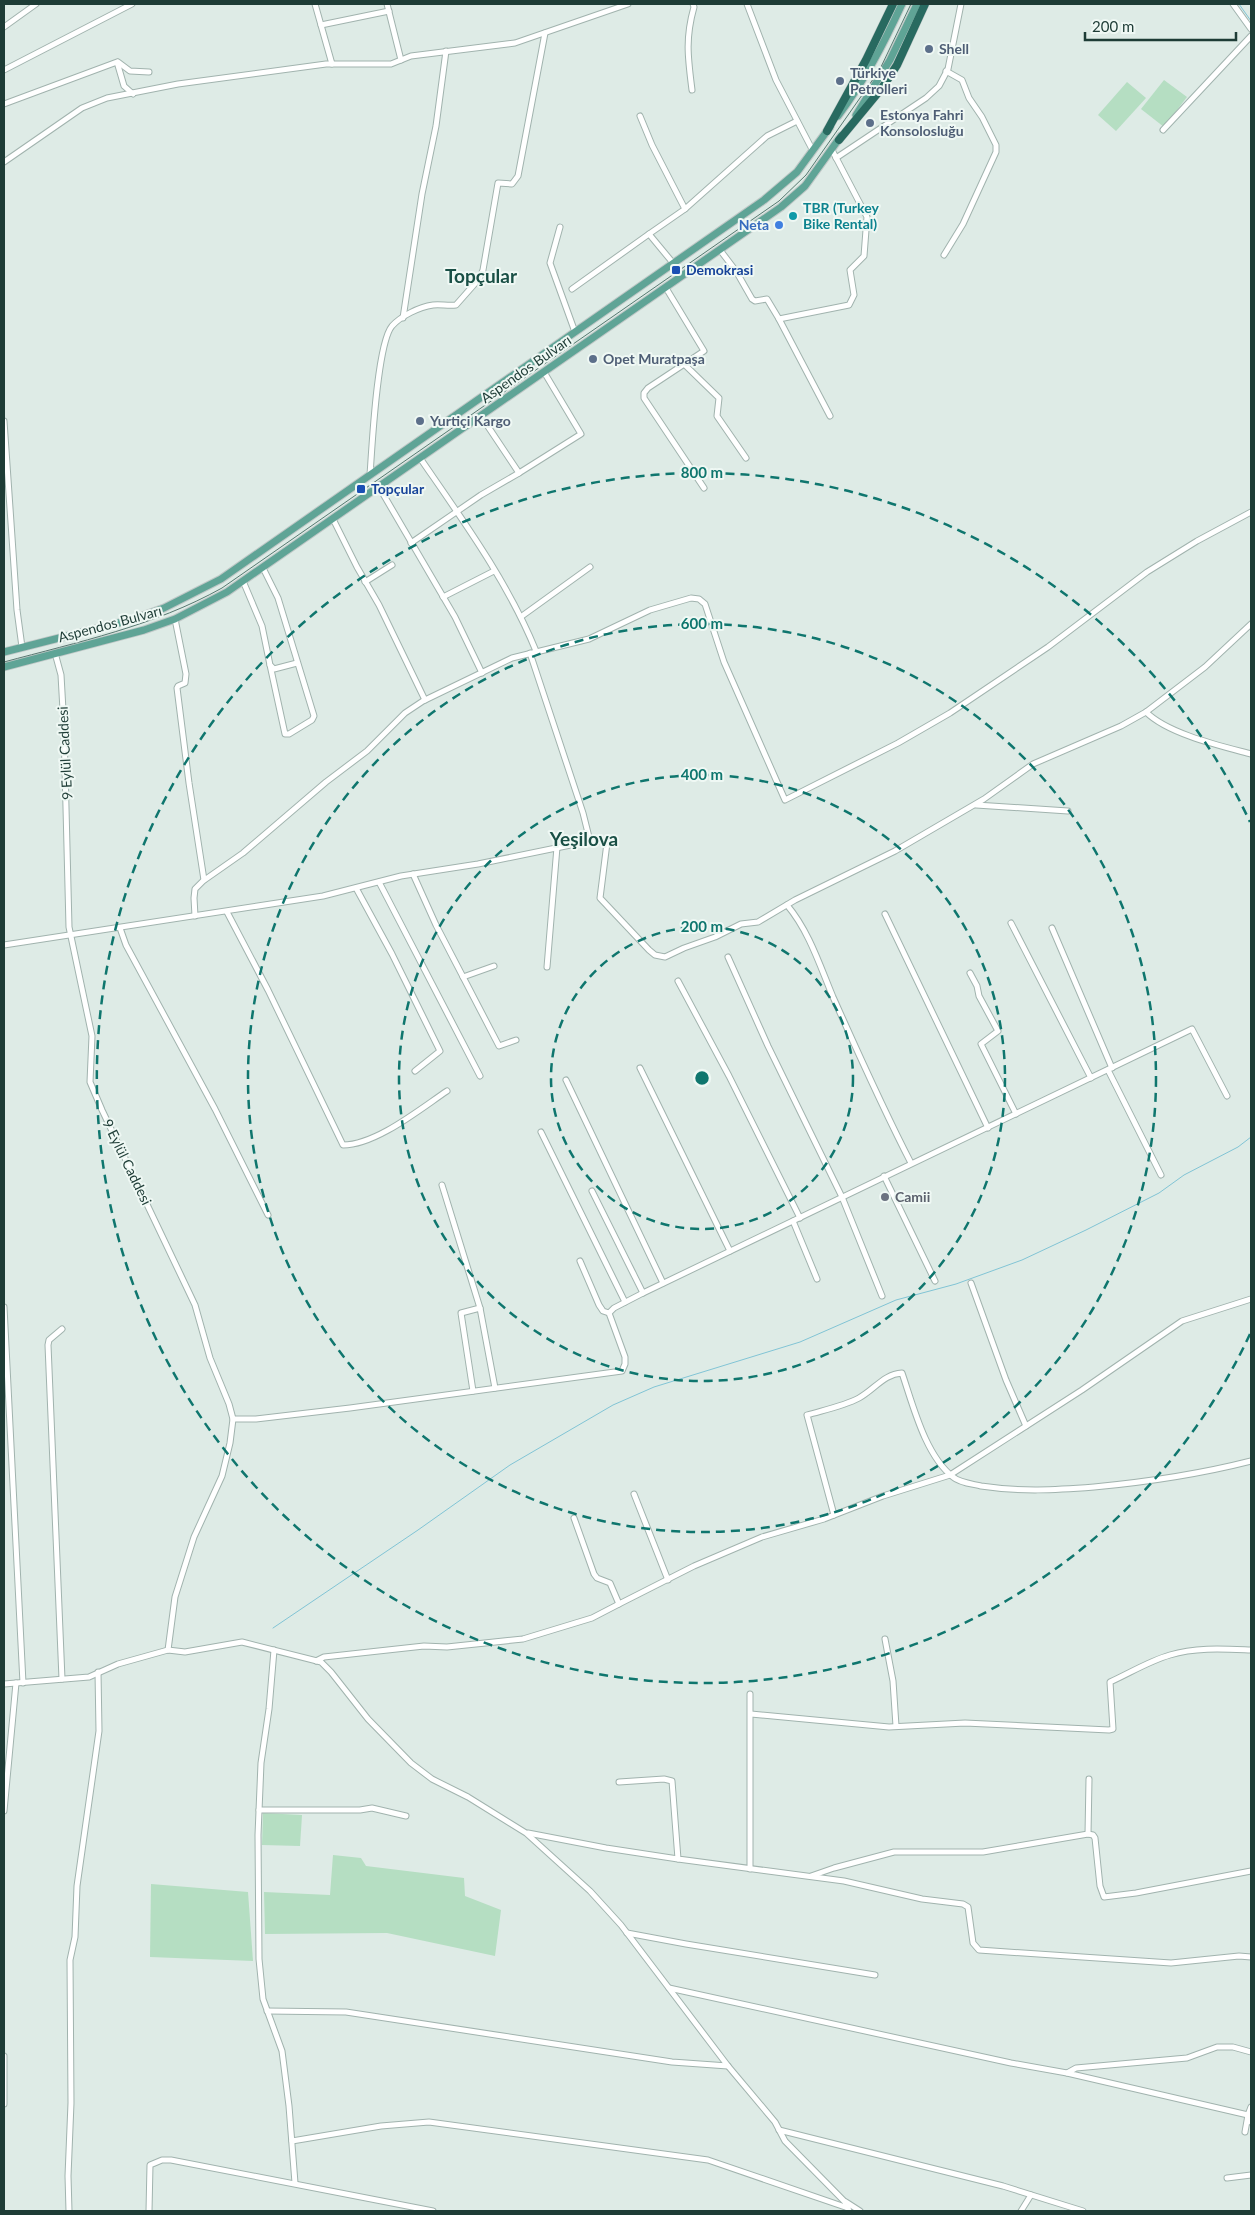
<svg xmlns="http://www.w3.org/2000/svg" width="1255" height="2215" viewBox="0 0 1255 2215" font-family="Lato,sans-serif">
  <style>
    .green { fill: #b5dec2 }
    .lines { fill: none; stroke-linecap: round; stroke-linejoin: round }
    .stream { stroke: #81c4d5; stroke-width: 1 }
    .minor-casing { stroke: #a1b3ae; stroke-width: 7 }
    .major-casing { stroke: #c0c8c7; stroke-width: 9 }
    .highway-casing { stroke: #c0c8c7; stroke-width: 9 }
    .minor { stroke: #fff; stroke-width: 5 }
    .major { stroke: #5fa496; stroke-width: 7 }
    .highway { stroke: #286a60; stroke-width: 8 }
    .tram { stroke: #587871; stroke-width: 1 }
    .ring { fill: none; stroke: #0f766e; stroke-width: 2.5; stroke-dasharray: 9 6 }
    .service-dot { fill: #5c6f8a; stroke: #eff8f4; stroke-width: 2 }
    .culture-dot { fill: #0f9aa8; stroke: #eff8f4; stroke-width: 2 }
    .shop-dot { fill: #3f7fe0; stroke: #eff8f4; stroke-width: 2 }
    .transit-dot { fill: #1a4fb4; stroke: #eff8f4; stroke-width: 2 }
    .worship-dot { fill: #6b7280; stroke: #eff8f4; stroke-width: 2 }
    .labels { text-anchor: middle; stroke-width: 4; stroke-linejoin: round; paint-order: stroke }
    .service-label { font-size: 14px; font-weight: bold; fill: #4e5e75; stroke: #eff8f4; text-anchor: start }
    .culture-label { font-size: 14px; font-weight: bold; fill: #0d838f; stroke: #eff8f4; text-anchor: start }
    .shop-label { font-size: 14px; font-weight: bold; fill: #366cbe; stroke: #eff8f4; text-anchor: end }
    .transit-label { font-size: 14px; font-weight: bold; fill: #164399; stroke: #eff8f4; text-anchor: start }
    .street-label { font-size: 14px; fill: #1e3c36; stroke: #eff8f4 }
    .worship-label { font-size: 14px; font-weight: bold; fill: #5b616d; stroke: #eff8f4; text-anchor: start }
    .district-label { font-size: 19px; font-weight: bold; fill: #194f45; stroke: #eff8f4 }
    .centre { fill: #0f766e; stroke: #eff8f4; stroke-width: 2.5 }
    .ring-label { font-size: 15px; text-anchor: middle; font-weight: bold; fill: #0f766e; stroke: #eff8f4; stroke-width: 4; stroke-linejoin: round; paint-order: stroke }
  </style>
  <rect width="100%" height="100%" fill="#deebe6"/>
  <g class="green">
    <path d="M 1164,80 L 1187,97 L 1164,127 L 1141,109 Z"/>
    <path d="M 1127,82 L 1146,98 L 1116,131 L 1098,115 Z"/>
    <path d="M 263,1813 L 302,1815 L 300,1846 L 262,1845 Z"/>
    <path d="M 333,1855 L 361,1858 L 366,1866 L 464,1878 L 465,1896 L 501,1910 L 495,1956 L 387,1933 L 265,1934 L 264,1892 L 330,1895 Z"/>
    <path d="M 151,1884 L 248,1892 L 253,1961 L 150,1957 Z"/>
  </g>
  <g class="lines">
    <g class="stream">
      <path d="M 1239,4 L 1251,21"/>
      <path d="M 273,1628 L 418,1530 L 510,1465 L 613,1405 L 654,1387 L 800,1342 L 896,1300 L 956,1284 L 1022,1260 L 1086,1230 L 1159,1193 L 1184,1175 L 1238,1147 L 1251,1137"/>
    </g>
    <defs>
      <g id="minor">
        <path d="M 315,4 L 332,64"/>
        <path d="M 387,4 L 401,60"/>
        <path d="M 747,4 L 776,80 L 813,151"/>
        <path d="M 1233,4 L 1251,29"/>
        <path d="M 321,25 L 389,11"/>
        <path d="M 4,27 L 36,4"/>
        <path d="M 118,62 L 130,71 L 149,72"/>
        <path d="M 4,70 L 132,4"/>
        <path d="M 692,90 C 688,58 685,39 694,7 L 693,4"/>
        <path d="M 4,104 L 117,62 L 124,86 L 133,94"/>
        <path d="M 640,116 L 652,145 L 685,209 L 649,234 L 673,263"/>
        <path d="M 1163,130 L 1251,36"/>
        <path d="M 836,158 L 926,98 L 939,86 L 948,69 L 961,4"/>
        <path d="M 4,162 L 82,108 L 107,98 L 178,84 L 326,64 L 391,64 L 411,56 L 515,43 L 628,4"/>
        <path d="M 685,209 L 767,136 L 797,121"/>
        <path d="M 560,227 L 550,263 L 575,332"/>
        <path d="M 720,250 L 736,271 L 752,299 L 755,301 L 767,299 L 779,319 L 849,305 L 854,295 L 850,270 L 864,256 L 867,217 L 832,150"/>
        <path d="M 944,255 L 963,224 L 996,152 L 996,145 L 982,117 L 969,98 L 962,80 L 946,71"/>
        <path d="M 666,288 L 704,351 L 648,388 L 644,393 L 644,398 L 704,488"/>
        <path d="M 572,289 L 649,234"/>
        <path d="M 403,318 L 422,194 L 436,126 L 446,51"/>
        <path d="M 779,319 L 830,416"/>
        <path d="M 685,365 L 719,398 L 717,416 L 746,458"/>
        <path d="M 4,421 L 17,610 L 22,647"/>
        <path d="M 420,458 C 462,519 508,582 536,651"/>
        <path d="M 519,473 L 581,434 L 544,372"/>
        <path d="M 370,475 C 372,447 377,344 392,326 C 401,316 419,307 433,305 C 440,304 448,306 456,305 L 479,279 L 483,270 L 498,183 L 512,184 L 518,176 L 545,33"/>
        <path d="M 379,487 L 455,617 L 482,673"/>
        <path d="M 333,519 L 357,567 L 379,605 L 425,700"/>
        <path d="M 411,543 L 481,495 L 519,473 L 481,416"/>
        <path d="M 263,568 L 278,598 L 314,716 L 312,720 L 289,734 L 285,734 L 270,665"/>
        <path d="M 243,581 L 262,626 L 270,665 L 274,669 L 297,663"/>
        <path d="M 365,582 L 392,565"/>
        <path d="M 443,597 L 494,571"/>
        <path d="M 522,616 L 590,567"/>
        <path d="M 175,619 L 186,674 L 185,683 L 178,686 L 177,688 L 189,783 L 204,880"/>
        <path d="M 55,653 L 61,675 L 64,728 L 69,927 L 92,1036 L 90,1082 L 102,1110 L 195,1305 L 210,1358 L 229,1404 L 233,1419 L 230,1443 L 222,1476 L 194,1537 L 175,1597 L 168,1650"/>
        <path d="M 1146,712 C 1168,734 1221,746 1251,754"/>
        <path d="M 976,805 L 1068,811"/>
        <path d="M 590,841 L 605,841 L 607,843 L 600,898 L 649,950 L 655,955 L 665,957 L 684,948 L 715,937 L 741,924 L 758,922 L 795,900 L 895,851 L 984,799 L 1033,764 L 1121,726 L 1146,712 L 1205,667 L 1251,624"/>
        <path d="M 413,874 L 436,925 L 499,1046 L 516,1040"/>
        <path d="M 379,882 L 480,1076"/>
        <path d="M 356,888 L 392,954 L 440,1051 L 415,1071"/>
        <path d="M 787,905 C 809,931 820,966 833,997 C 858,1053 883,1109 911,1163"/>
        <path d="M 227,912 L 268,990 L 343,1145 C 376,1145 420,1109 447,1091"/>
        <path d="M 885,914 L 988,1128"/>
        <path d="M 195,916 L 194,898 L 195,889 L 203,881 L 243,853 L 326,782 L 367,751 L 405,713 L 423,701 L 512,658 L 589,639 L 650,610 L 691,598 L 699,599 L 705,604 L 724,662 L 785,800 L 898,743 L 950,713 L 1048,647 L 1147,572 L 1197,541 L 1251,512"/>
        <path d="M 1011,923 L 1091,1078"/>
        <path d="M 120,928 L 126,945 L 215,1109 L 268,1215"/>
        <path d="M 1052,928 L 1112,1068"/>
        <path d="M 4,945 L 323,896 L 401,876 L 478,864 L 590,841 L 583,813 L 530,653"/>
        <path d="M 728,957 L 768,1046 L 842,1197 L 882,1296"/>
        <path d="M 547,967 L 557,847"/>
        <path d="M 970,973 L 977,986 L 979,996 L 998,1031 L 981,1044 L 1016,1114"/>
        <path d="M 463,977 L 494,966"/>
        <path d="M 678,981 L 729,1076 L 800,1218"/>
        <path d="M 640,1068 L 730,1251"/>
        <path d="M 1108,1070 L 1161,1175"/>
        <path d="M 566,1080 L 663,1283"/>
        <path d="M 541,1132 L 625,1302"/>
        <path d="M 884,1176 L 935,1281"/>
        <path d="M 442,1185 L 480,1308 L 495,1388"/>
        <path d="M 592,1191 L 643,1293"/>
        <path d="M 793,1221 L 817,1279"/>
        <path d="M 971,1283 L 1006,1380 L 1026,1426"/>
        <path d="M 4,1307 L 23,1683"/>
        <path d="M 609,1313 L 614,1308 L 643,1293 L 1192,1029 L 1227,1096"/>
        <path d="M 473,1391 L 461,1313 L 480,1308"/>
        <path d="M 233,1419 L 256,1419 L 350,1408 L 622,1371 L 625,1364 L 625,1357 L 609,1313 L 603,1311 L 599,1305 L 580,1261"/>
        <path d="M 634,1494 L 668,1580"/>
        <path d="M 834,1515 L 807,1415 C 824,1410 844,1406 859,1398 C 875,1389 884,1374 902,1373 C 913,1405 925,1455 953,1477 C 960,1483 973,1484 981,1486 C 1021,1492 1055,1490 1094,1487 C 1147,1482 1200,1474 1251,1461"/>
        <path d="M 574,1518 L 594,1574 L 597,1578 L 610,1583 L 619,1604 L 694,1566 L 762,1537 L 824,1519 L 883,1496 L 950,1475 L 1082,1390 L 1182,1321 L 1251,1299"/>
        <path d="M 885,1639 L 893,1681 L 896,1726"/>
        <path d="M 274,1650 L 269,1709 L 261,1763 L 258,1835 L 259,1959 L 263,1999 L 282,2051 L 289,2106 L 295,2183"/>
        <path d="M 316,1661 L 324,1657 L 424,1646 L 447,1647 L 523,1639 L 592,1618 L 619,1604"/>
        <path d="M 62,1679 L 48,1345 L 49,1340 L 62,1329"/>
        <path d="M 4,1684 L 89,1677 L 118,1664 L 168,1650 L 185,1652 L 242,1642 L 321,1662 L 331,1672 L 368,1719 L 411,1763 L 432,1779 L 468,1797 L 526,1833 L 590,1891 L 621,1925 L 728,2066 L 775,2122 L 785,2141 L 845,2202 L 849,2211"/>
        <path d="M 750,1694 L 750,1869"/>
        <path d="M 751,1714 L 889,1727 L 965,1723 L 1109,1730 L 1113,1729 L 1110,1682 C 1130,1673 1149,1661 1170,1655 C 1196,1647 1225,1649 1251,1650"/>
        <path d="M 619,1782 L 664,1779 L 672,1781 L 678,1859 L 844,1881 L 922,1899 L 963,1904 L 968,1907 L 973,1943 L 979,1950 L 1171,1963 L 1239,1956 L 1251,1957"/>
        <path d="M 259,1810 L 360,1810 L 372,1808 L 406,1816"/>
        <path d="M 4,1811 L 16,1683"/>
        <path d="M 528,1833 L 606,1848 L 678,1859"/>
        <path d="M 1088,1834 L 1089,1779"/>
        <path d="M 811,1876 L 834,1868 L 894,1852 L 983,1852 L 1088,1834 L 1093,1835 L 1095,1838 L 1100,1886 L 1104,1897 L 1136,1893 L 1251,1871"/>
        <path d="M 627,1933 L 686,1944 L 875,1975"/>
        <path d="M 669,1988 L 1011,2063 L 1067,2073"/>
        <path d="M 267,2011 L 346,2012 L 672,2062 L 728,2066"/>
        <path d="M 1251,2052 L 1233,2047 L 1217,2047 L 1187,2058 L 1076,2068 L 1067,2073 L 1248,2115 L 1251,2107"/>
        <path d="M 4,2056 L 4,2104"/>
        <path d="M 779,2130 L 1003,2186 L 1083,2211"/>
        <path d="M 1245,2132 L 1248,2115 L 1251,2122"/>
        <path d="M 292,2141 L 381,2126 L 429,2122 L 708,2160 L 848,2208"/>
        <path d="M 1227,2178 L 1251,2175"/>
        <path d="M 846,2202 L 860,2211"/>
        <path d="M 69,2211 L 68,2176 L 71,2103 L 70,1960 L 75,1937 L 77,1886 L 99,1731 L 98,1672"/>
        <path d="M 149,2211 L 150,2165 L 162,2160 L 171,2160 L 433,2211"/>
        <path d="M 1021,2211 L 1031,2195"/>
      </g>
      <g id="major">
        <path d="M 856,115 L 890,60 L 917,4"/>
        <path d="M 838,116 C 865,80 883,45 902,4"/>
        <path d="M 4,652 L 134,619 L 164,608 L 221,579 L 764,200 L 797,172 L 830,127"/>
        <path d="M 4,667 L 144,630 L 175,619 L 227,592 L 781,207 L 805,186 L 841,136"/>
      </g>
      <g id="highway">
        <path d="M 827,131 L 866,60 L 893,4"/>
        <path d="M 839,140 L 882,88 L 897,65 L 925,4"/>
      </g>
    </defs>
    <use href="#minor" class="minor-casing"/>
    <use href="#major" class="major-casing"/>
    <use href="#highway" class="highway-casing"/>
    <use href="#minor" class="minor"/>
    <use href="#major" class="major"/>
    <use href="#highway" class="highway"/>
    <path class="tram" d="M 4,662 C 78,642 154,626 222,588 L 779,201 L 806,175 L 867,88 L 880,69 L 911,4"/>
  </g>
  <g class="ring">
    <circle cx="702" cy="1078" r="151"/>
    <circle cx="702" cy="1078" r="303"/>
    <circle cx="702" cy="1078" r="454"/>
    <path d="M1250 1334A605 605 0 1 1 1250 822"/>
  </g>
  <g class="service-dot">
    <circle cx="929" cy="49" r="5"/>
    <circle cx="840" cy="81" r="5"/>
    <circle cx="870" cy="123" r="5"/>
    <circle cx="593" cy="359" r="5"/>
    <circle cx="420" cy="421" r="5"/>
  </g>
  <circle class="culture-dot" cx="793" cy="216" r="5"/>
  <circle class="shop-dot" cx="779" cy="225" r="5"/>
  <g class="transit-dot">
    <rect x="671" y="265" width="10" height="10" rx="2.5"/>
    <rect x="356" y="484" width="10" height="10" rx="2.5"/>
  </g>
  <circle class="worship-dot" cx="885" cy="1197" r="5"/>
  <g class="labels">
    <g class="service-label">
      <text x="939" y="54">Shell</text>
      <text x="850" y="78">Türkiye<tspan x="850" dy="16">Petrolleri</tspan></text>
      <text x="880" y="120">Estonya Fahri<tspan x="880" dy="16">Konsolosluğu</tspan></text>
      <text x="603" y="364">Opet Muratpaşa</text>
      <text x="430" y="426">Yurtiçi Kargo</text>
    </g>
    <g class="culture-label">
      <text x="803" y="213">TBR (Turkey<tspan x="803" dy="16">Bike Rental)</tspan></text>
    </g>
    <g class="shop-label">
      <text x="769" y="230">Neta</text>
    </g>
    <g class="transit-label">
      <text x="686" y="275">Demokrasi</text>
      <text x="371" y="494">Topçular</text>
    </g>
    <g class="street-label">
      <text transform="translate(526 369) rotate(-35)" y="5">Aspendos Bulvarı</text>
      <text transform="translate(110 624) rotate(-15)" y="5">Aspendos Bulvarı</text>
      <text transform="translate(65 753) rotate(-93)" y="5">9 Eylül Caddesi</text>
      <text transform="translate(127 1162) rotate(64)" y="5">9 Eylül Caddesi</text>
    </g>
    <g class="worship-label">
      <text x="895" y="1202">Camii</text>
    </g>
    <g class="district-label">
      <text x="481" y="283">Topçular</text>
      <text x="584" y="846">Yeşilova</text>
    </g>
  </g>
  <circle cx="702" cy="1078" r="8" class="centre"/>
  <g class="ring-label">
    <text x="702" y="478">800 m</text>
    <text x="702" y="629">600 m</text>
    <text x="702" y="780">400 m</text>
    <text x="702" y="932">200 m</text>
  </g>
  <rect width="1255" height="2215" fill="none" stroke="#1e3c36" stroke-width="10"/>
  <path d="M1085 32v8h151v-8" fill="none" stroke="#1e3c36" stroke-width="2.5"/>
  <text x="1092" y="32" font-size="15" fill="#1e3c36" stroke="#eff8f4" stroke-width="4" paint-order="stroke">200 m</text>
</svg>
